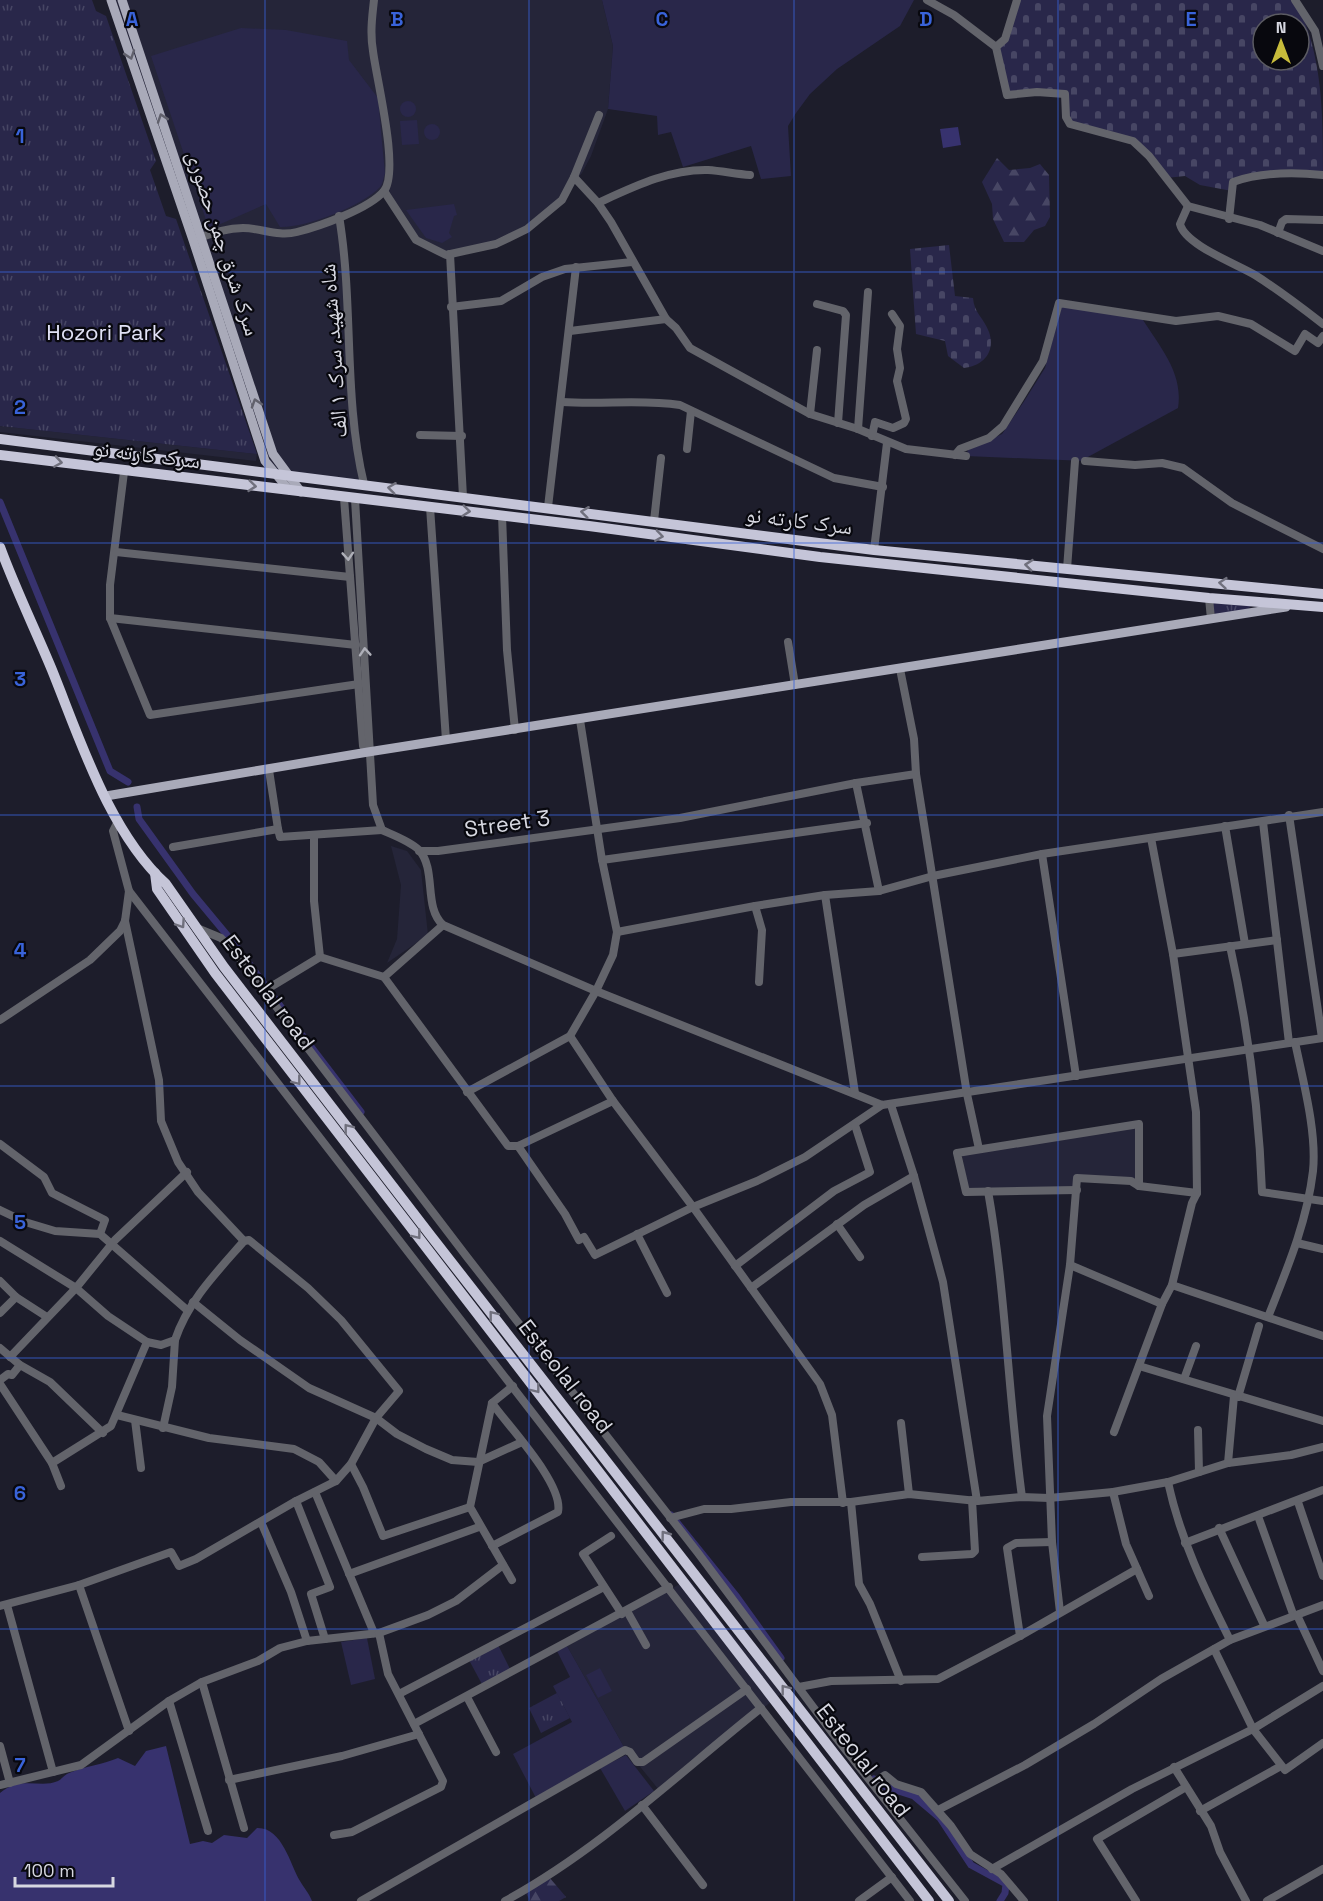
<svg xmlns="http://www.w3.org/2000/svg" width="1323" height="1901" viewBox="0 0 1323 1901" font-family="'Space Grotesk','Noto Naskh Arabic',sans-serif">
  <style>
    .built { fill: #252539 }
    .grass { fill: #29274a }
    .forest { fill: url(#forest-firs) }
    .cemetery { fill: url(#cemetery-stones); fill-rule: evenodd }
    .park { fill: url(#park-tufts) }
    .water { fill: #37326e }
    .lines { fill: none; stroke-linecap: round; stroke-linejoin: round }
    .canal { stroke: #37326e; stroke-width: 7 }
    .minor { stroke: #63646b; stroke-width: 8 }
    .major { stroke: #a9aab9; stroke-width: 9 }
    .highway { stroke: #c5c5d8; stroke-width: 10 }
    .oneway { stroke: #61616c }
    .oneway2 { stroke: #70707d }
    .oneway3 { stroke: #aeafb8 }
    .grid { fill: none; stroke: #3963d9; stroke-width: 1.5; stroke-opacity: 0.55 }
    .labels { text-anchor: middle; stroke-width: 4.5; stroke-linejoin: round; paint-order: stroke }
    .street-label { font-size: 22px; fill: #d7d8e1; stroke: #08080e }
    .park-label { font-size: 22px; fill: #e1e2f6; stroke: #08080e }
    .grid-label { font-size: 20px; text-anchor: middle; font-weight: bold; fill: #3963d9; stroke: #08080e; stroke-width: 4.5; stroke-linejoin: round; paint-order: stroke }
  </style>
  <defs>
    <pattern id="forest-firs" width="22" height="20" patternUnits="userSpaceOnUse" patternTransform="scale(1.5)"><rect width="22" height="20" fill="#29274a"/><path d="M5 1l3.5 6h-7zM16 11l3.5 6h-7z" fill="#474664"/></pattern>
    <pattern id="cemetery-stones" width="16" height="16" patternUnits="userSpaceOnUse" patternTransform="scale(1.5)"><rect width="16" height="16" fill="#29274a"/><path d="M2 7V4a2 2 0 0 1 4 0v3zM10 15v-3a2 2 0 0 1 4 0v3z" fill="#474664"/></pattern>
    <pattern id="park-tufts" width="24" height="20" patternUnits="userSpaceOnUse" patternTransform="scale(1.5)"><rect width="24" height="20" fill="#29274a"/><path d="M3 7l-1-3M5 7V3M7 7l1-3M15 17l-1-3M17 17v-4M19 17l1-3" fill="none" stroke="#474664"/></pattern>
  </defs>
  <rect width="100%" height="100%" fill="#1d1d2b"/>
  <g class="built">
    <path d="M 111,0 L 602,0 L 613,46 L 608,109 L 591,156 L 582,173 L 550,212 L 496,244 L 446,255 L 416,240 L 384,192 L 339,216 L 364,484 L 272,472 Z"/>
    <path d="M 0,426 L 257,454 L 256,461 L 0,432 Z"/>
    <path d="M 391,846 L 407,851 L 421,870 L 428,935 L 387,963 L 397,939 L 401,885 Z"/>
    <path d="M 1138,1126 L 1137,1179 L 1076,1177 L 1075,1189 L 968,1189 L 962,1155 Z"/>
    <path d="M 689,1579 L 728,1630 L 768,1675 L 781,1694 L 659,1790 L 624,1747 L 567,1646 Z"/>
  </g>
  <g class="grass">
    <path d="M 602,0 L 914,0 L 900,26 L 837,69 L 810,94 L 796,113 L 788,126 L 791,176 L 761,179 L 751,146 L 683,167 L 671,132 L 658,135 L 657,116 L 608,109 L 613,46 Z"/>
    <path d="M 241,28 L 286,30 L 347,41 L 349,60 L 378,98 L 385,174 C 383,178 383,184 380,187 C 363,206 305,228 280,227 L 266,204 L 209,229 L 151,56 Z"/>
    <circle cx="408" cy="109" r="8"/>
    <path d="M 417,120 L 419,144 L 402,145 L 400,121 Z"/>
    <circle cx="432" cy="132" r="8"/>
    <path d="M 454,204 L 457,215 L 454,216 L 449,233 L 452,237 L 442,243 L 426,238 L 406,210 Z"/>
    <path d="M 1062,306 L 1140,315 C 1157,344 1184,371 1178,408 L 1086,458 L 1085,461 L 966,456 L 968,450 L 1002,434 L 1023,403 L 1045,368 Z"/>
    <path d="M 367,1638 L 375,1679 L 351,1685 L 341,1642 Z"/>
    <path d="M 567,1646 L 624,1747 L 536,1798 L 513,1754 L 572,1722 L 553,1686 L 570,1677 L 557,1651 Z"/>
    <path d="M 600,1668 L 612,1691 L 598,1698 L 586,1675 Z"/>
    <path d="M 626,1755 L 654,1791 L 625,1811 L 600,1768 Z"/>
  </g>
  <g class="forest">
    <path d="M 997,158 L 1009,170 L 1030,168 L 1040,164 L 1049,175 L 1050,217 L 1045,226 L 1034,230 L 1024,242 L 1004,242 L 993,219 L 992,204 L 982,182 Z"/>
    <path d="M 549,1877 L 566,1897 L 559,1901 L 530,1901 L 526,1893 Z"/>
  </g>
  <g class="cemetery">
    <path d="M 1017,0 L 1295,0 C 1323,54 1323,112 1323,175 L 1303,173 L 1233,182 L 1232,191 L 1200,185 L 1185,176 L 1166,178 L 1133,141 L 1070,124 L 1064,94 L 1011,96 L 996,47 L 1002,43 ZM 1263,24 L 1299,24 L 1299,60 L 1263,60 Z"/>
    <path d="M 949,245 L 955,296 L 973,298 C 974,313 984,318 989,332 C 996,352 983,366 964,368 L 948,356 L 945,341 L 916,334 L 910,249 Z"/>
  </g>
  <g class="park">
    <path d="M 0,0 L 92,0 L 96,11 L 106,16 L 156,161 L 150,170 L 166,216 L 176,219 L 257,454 L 0,426 Z"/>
    <path d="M 1212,603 L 1251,606 L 1247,610 L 1215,616 Z"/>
    <path d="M 498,1645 L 511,1671 L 483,1686 L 469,1660 Z"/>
    <path d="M 557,1693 L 570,1718 L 541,1733 L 529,1708 Z"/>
  </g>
  <g class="water">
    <path d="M 958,127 L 961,145 L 943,148 L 940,129 Z"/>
    <path d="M 166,1746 L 190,1844 L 203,1841 L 212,1843 L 224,1835 L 247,1838 L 257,1828 C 282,1827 290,1864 300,1881 C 304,1888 309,1893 312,1901 L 0,1901 L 0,1793 C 21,1775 40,1789 58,1781 C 62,1779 65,1774 69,1773 C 85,1766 102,1765 118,1758 L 135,1766 L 146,1751 Z"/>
  </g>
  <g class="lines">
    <g class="canal">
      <path d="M 0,502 L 110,771 L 128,782"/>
      <path d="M 137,807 L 139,819 L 193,894 L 237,947"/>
      <path d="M 245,958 L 290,1019"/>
      <path d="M 302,1035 L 361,1112"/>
      <path d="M 671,1515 L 737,1597 L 781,1658"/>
      <path d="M 874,1779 L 886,1787 L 914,1796 L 940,1818 L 971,1865 L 1006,1884 L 1005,1893 L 1000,1901"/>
    </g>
    <g class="minor">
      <path d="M 927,0 L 954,15 L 996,47 L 1007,95 L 1037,92 L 1065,94 L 1066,117 L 1070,124 L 1133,141 L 1149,156 L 1188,206 L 1260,225 L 1323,251"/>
      <path d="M 1295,0 L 1315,31 L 1323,66"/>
      <path d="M 996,47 L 1005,39 L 1017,0"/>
      <path d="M 574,177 L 599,115"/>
      <path d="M 384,191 L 416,240 L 446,255 L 496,244 L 527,229 L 562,200 L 574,177 L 598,203 L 611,222 L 666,319 L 676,328 L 690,348 L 810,414 L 858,429 L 906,449 L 966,456"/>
      <path d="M 598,203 C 633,187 669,169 708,170 C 722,171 736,174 750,175"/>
      <path d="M 1188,206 L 1180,224 C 1185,245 1237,264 1255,275 C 1279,290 1301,307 1323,324"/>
      <path d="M 339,216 C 354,305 343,397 364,484"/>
      <path d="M 1229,219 L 1233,182 C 1261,172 1293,172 1323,175"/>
      <path d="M 1278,233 L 1282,222 L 1286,219 L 1323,220"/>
      <path d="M 198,238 C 213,233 227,228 243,228 C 261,228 278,237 297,232 C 320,226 369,209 384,191 C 400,171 376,77 373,51 C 370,34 372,17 374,0"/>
      <path d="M 450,254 L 463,497"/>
      <path d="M 817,304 L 843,311 L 846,315 L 838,423"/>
      <path d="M 451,307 L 501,301 L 542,277 L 565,269 L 632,262"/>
      <path d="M 570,331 L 666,319"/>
      <path d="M 562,402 C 602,405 640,399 680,405 L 834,478 L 883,487"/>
      <path d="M 810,414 L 817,350"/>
      <path d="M 858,429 L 868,292"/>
      <path d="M 420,435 L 462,436"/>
      <path d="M 872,436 L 875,422 L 893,428 L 904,423 L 906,419 L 897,381 L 900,368 L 897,349 L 900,326 L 892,314"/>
      <path d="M 687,449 L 691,411"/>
      <path d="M 955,455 L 960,449 L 989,438 L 1003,426 L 1043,361 L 1059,303 L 1176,321 L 1218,316 L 1251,324 L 1295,351 L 1305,334 L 1318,343 L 1323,336"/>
      <path d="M 1085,461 L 1135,465 L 1162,463 L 1183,468 L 1232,503 L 1323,549"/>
      <path d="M 124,472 L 110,585 L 110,618 L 150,715 L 359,684"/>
      <path d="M 344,498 L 363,746 L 368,752"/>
      <path d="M 355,499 L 373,805 L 382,830 C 393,835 410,841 419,850 C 437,870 423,907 443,925 L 596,991 L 882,1105 L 1323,1038"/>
      <path d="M 430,507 L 446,740"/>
      <path d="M 548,507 L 576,267"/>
      <path d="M 502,515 L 507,650 L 515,730"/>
      <path d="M 654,521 L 661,458"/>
      <path d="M 874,550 L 887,443"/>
      <path d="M 116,552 L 350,577"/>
      <path d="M 1067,569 L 1075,461"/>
      <path d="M 1209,598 L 1211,619"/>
      <path d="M 110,618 L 356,645"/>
      <path d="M 788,642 L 795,685"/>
      <path d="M 900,669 L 914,739 L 916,774 L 967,1094 L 979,1149"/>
      <path d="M 269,770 L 278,829"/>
      <path d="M 856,783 L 879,891"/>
      <path d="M 1289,815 L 1322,1038"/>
      <path d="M 1263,822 L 1289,1043"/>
      <path d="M 1225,826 L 1245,944"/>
      <path d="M 314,835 L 314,901 L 320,957"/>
      <path d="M 173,847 L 278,829 L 280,837 L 382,830"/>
      <path d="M 419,851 L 438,851 L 680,818 L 856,783 L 916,774"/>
      <path d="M 1042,854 L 1076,1076"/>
      <path d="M 602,860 L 867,823"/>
      <path d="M 129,891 L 910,1901"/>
      <path d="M 825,895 L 855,1093"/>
      <path d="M 755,906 L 762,930 L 759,982"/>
      <path d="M 197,928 L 221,938 L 233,950 L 467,1257 L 698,1553 L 837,1739 L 965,1901"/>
      <path d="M 617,932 L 755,906 L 825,895 L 879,891 L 933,876 L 1042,854 L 1323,812"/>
      <path d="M 1230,946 C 1248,1028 1259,1108 1262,1192 L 1323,1201"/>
      <path d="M 1173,954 L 1277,940"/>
      <path d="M 384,977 L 508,1146 L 518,1146 L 613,1101"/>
      <path d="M 264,991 L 320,957 L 384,977 L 443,925"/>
      <path d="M 0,1020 L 90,960 L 120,931 L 125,921 L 129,891 L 113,831 L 118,821"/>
      <path d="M 570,1036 L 613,1101 L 693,1207 L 820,1384 L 832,1415 L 843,1503"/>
      <path d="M 467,1092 L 570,1036 L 596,991 L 613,955 L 617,932 L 602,860 L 580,720"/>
      <path d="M 891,1105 L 914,1176 L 943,1282 L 977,1501"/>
      <path d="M 0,1144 L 44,1177 L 52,1193 L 105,1220 L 100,1234"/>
      <path d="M 518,1146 L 565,1214 L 579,1240 L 584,1237 L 595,1255 L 693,1207 L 757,1181 L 805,1157 L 882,1105"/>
      <path d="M 1077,1190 L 966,1192 L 957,1153 L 1139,1124 L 1139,1186"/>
      <path d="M 988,1191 C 1006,1293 1008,1395 1022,1497"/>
      <path d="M 0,1210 L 25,1222 L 55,1231 L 100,1234 L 187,1310"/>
      <path d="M 837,1224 L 860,1257"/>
      <path d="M 637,1234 L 667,1293"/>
      <path d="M 0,1241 L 76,1288 L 108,1316 L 147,1342 L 161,1345 L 175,1340 C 188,1301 217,1272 244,1241"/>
      <path d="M 1297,1243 L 1323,1249"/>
      <path d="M 1070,1265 L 1162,1304"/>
      <path d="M 735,1266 L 834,1191 L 870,1172 L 855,1125"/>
      <path d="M 0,1281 L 16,1297 L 47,1317"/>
      <path d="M 1172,1285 L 1323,1336"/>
      <path d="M 751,1288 L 864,1205 L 914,1176"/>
      <path d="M 193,1302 L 240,1340 L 309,1388 L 376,1418 L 397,1434 L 426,1449 L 452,1460 L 478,1462 L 522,1442"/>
      <path d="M 0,1313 L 16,1297"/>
      <path d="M 1268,1317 C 1287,1269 1307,1222 1313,1171 C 1317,1132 1303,1081 1295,1042"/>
      <path d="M 0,1348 L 20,1365 L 50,1382 L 103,1433"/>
      <path d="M 10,1357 L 76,1288 L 115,1240 L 187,1172"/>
      <path d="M 1139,1366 L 1323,1421"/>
      <path d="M 1184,1379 L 1196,1346"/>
      <path d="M 0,1380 L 8,1374 L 12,1375 L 20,1365"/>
      <path d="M 0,1384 L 52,1463 L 61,1486"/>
      <path d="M 1238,1397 L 1259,1326"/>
      <path d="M 492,1403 C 508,1426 564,1484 558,1512 L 492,1546"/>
      <path d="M 117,1415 L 209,1438 L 294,1449 L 319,1462 L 336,1481"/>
      <path d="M 135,1420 L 141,1468"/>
      <path d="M 901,1423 L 909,1494"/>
      <path d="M 163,1428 L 172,1387 L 175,1340"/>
      <path d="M 1198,1430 L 1199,1472"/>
      <path d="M 1114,1432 L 1162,1304 L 1172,1285 L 1192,1203 L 1197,1193 L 1196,1112 L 1173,954 L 1151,838"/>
      <path d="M 52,1463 L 111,1426 L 147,1342"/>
      <path d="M 1228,1463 L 1234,1396"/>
      <path d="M 351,1464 L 363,1487 L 383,1536 L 470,1507"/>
      <path d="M 1168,1482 C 1180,1538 1204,1588 1230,1640"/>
      <path d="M 315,1492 L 374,1633"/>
      <path d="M 1113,1492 L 1126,1544 L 1149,1596"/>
      <path d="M 296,1501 L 330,1587 L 311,1594 L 325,1639"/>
      <path d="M 851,1502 L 859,1584 L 870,1604 L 901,1681"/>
      <path d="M 1298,1502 L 1323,1576"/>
      <path d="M 1258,1516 L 1293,1614"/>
      <path d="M 670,1518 L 704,1509 L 731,1509 L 791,1502 L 851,1502 L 909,1494 L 977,1501 L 1022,1497 L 1049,1498 L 1113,1492 L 1168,1482 L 1228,1463 L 1291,1455 L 1323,1447"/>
      <path d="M 261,1522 L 291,1592 L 307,1641"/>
      <path d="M 1219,1528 L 1264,1625"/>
      <path d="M 611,1536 L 583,1554 L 622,1614"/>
      <path d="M 1185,1543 L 1323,1490"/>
      <path d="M 922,1557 L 972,1554 L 975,1551 L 972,1500"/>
      <path d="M 349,1574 L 479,1527"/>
      <path d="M 512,1580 L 470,1507 L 492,1403 L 513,1386"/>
      <path d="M 79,1585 L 129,1731"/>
      <path d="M 7,1605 L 53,1772"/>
      <path d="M 0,1606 L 79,1585 L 171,1552 L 179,1566 L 196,1559 L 296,1501 L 336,1481 L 351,1464 L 376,1418 L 399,1391 L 341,1320 L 308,1288 L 249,1240 L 244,1241 L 198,1192 L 178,1162 L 161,1121 L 159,1080 L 125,921"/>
      <path d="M 627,1611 L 646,1645"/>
      <path d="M 1060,1612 L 1052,1542 L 1047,1416 L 1070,1265 L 1077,1178 L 1131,1181 L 1139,1186 L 1197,1193"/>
      <path d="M 1297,1615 L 1323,1671"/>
      <path d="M 1020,1636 L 1007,1548 L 1016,1543 L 1052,1542"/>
      <path d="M 1214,1649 L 1253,1729 L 1285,1770 L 1323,1743"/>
      <path d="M 202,1682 L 244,1828"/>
      <path d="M 799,1687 L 831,1681 L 938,1679 L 1020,1636 L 1137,1569"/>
      <path d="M 399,1694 L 604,1587"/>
      <path d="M 467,1697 L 496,1752"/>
      <path d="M 169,1701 L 208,1831"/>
      <path d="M 414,1724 L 669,1587"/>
      <path d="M 0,1746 L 10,1783"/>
      <path d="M 1174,1767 L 1211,1826 L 1220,1852 L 1246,1901"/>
      <path d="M 229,1780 L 342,1756 L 419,1734"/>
      <path d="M 874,1782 L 885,1775 L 896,1784 L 921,1792 L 951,1826 L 970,1854 L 1001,1874 L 1024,1901"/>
      <path d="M 0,1785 L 81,1765 L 169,1701 L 202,1682 L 258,1661 L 280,1648 L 307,1641 L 379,1633 L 428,1615 L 456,1601 L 503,1565"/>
      <path d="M 642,1805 L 703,1885"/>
      <path d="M 938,1810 L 1025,1765 L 1094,1724 L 1161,1679 L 1230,1640 L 1323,1605"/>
      <path d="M 1200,1811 L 1281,1766"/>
      <path d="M 334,1835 L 352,1832 L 441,1787 L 443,1781 L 388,1674 L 379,1633"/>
      <path d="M 992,1869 L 1132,1789 L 1253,1729 L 1323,1686"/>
      <path d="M 361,1901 L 625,1750 L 630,1752 L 637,1762 L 643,1762 L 747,1689"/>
      <path d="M 505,1901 C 599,1850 679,1773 761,1708"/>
      <path d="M 859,1901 L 892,1877"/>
      <path d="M 1136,1901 L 1097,1839 L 1186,1787"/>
      <path d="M 1267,1901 L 1323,1869"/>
    </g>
    <g class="major">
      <path d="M 111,0 L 193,240 L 265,461 L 289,490"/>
      <path d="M 122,0 L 273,454 L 301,492"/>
      <path d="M 106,796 L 368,752 L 1286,607"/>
    </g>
    <g class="highway">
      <path d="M 0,439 L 874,550 L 1323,594"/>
      <path d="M 0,455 L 589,526 L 820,557 L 1209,598 L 1323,607"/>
      <path d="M 0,547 C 15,588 35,629 52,670 C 80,739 109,832 166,884 L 224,967 L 431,1236 L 949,1901"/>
      <path d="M 155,873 L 157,889 L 215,973 L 929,1901"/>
    </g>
  </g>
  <defs><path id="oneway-chevron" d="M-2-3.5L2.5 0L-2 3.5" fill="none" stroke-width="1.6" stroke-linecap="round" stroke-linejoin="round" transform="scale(1.5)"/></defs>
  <g class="oneway">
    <use href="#oneway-chevron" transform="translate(130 55) rotate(71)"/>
    <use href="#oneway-chevron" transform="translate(162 118) rotate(-109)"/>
    <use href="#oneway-chevron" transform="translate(256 403) rotate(-108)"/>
  </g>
  <g class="oneway2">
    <use href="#oneway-chevron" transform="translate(58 462) rotate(9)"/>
    <use href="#oneway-chevron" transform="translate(252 486) rotate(6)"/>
    <use href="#oneway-chevron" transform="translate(392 488) rotate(-173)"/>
    <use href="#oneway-chevron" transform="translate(466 511) rotate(6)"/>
    <use href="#oneway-chevron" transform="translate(585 512) rotate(-173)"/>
    <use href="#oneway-chevron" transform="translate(659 536) rotate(8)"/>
    <use href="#oneway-chevron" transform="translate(1029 565) rotate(-174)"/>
    <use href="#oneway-chevron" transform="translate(1223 583) rotate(-175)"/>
    <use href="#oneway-chevron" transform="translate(181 924) rotate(56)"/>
    <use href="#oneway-chevron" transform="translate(297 1081) rotate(52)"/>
    <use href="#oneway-chevron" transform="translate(348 1128) rotate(-128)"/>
    <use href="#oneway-chevron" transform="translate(417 1235) rotate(52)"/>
    <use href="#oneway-chevron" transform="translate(493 1315) rotate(-128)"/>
    <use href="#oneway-chevron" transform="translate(536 1389) rotate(52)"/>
    <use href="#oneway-chevron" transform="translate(665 1535) rotate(-127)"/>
    <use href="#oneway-chevron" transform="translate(785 1689) rotate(-128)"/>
  </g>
  <g class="oneway3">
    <use href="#oneway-chevron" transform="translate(348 556) rotate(86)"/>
    <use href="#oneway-chevron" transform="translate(365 652) rotate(-94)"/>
  </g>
  <path class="grid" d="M 265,0 L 265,1901M 529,0 L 529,1901M 794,0 L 794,1901M 1058,0 L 1058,1901M 0,272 L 1323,272M 0,543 L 1323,543M 0,815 L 1323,815M 0,1086 L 1323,1086M 0,1358 L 1323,1358M 0,1629 L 1323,1629"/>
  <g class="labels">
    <g class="street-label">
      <text transform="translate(224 243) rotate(72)" y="8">سرک شرق چمن حضوری</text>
      <text transform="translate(333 351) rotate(-94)" y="8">شاه شهید، سرک ۱ الف</text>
      <text transform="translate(147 454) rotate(7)" y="8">سرک کارته نو</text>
      <text transform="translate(799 520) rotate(7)" y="8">سرک کارته نو</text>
      <text transform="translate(507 823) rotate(-8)" y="8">Street 3</text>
      <text transform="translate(269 992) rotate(53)" y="8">Esteolal road</text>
      <text transform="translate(566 1376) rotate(52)" y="8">Esteolal road</text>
      <text transform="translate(864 1760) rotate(52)" y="8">Esteolal road</text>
    </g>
    <g class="park-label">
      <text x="105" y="340">Hozori Park</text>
    </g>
  </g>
  <g class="grid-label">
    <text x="132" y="26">A</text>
    <text x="397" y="26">B</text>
    <text x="662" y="26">C</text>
    <text x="926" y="26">D</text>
    <text x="1191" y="26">E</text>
    <text x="20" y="143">1</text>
    <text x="20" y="414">2</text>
    <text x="20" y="686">3</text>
    <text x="20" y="957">4</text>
    <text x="20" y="1229">5</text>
    <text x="20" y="1500">6</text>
    <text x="20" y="1772">7</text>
  </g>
  <g transform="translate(1281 42)"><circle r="28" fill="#08080e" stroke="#5b5b62" stroke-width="1.5"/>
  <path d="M0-4.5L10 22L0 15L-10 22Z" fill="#c7bb3b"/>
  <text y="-9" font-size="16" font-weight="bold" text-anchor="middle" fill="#d7d8e1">N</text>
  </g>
  <path d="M15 1877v9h98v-9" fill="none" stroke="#d7d8e1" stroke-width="3"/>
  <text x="24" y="1877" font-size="18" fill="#d7d8e1" stroke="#08080e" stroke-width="4.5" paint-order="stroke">100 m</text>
</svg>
